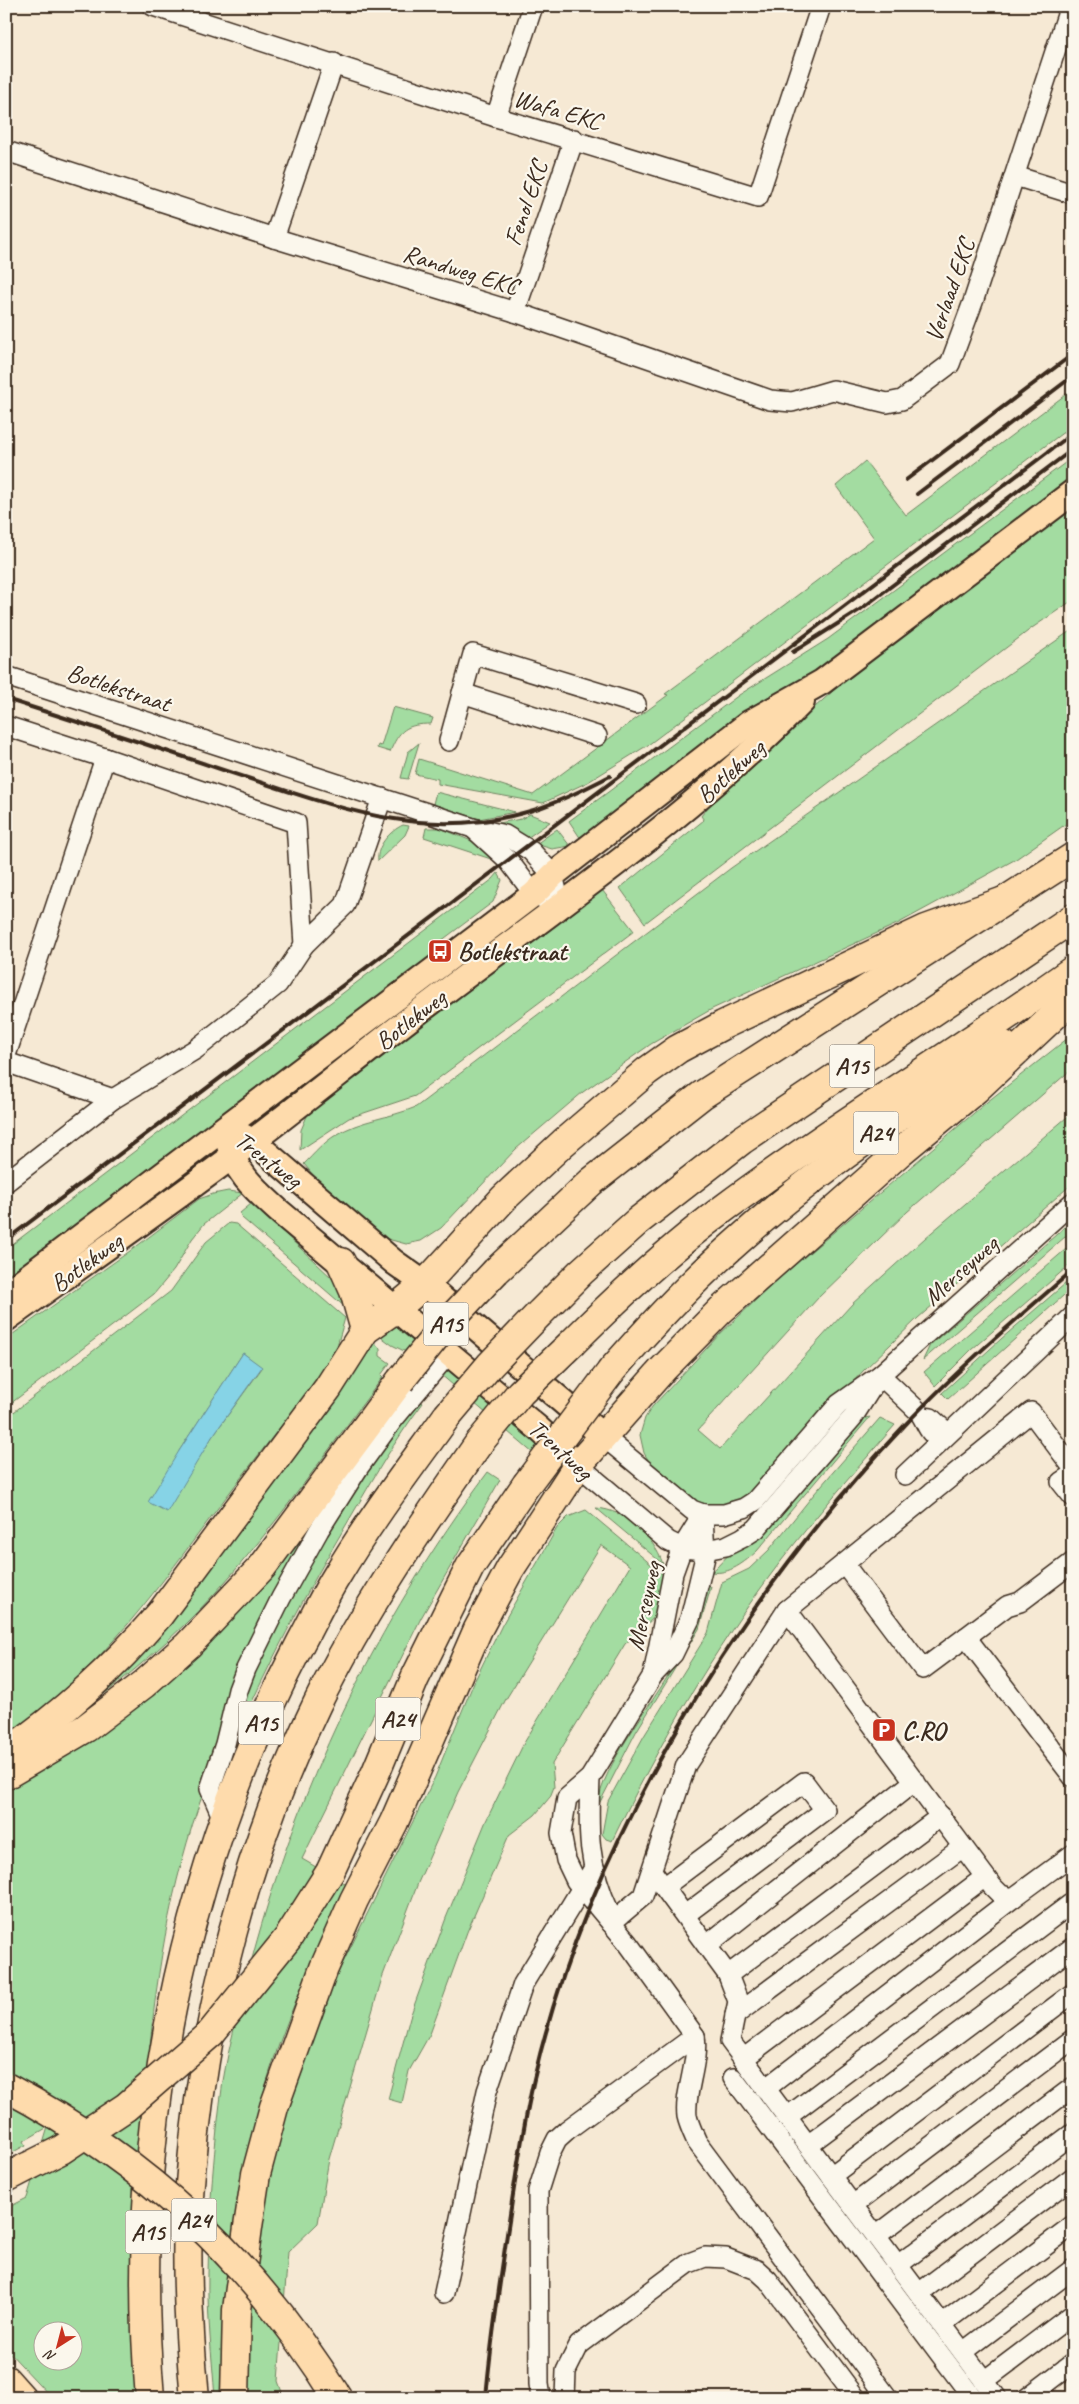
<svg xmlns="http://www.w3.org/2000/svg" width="1079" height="2404" viewBox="0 0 1079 2404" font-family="Caveat,sans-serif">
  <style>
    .green { fill: #a3dca1; stroke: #6f8360; fill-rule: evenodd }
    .water { fill: #86d3e6; stroke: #688f96 }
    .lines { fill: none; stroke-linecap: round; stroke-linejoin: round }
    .minor-casing { stroke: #3b2a1e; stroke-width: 22 }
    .major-casing { stroke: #3b2a1e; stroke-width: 28 }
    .highway-casing { stroke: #3b2a1e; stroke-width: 31 }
    .minor { stroke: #fbf7ec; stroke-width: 19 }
    .major { stroke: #fedbac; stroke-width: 24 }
    .highway { stroke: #fedbac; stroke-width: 28 }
    .rail { stroke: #3b2a1e; stroke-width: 4 }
    .highway-bridge-casing { stroke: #3b2a1e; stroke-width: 31; stroke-linecap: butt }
    .highway-bridge { stroke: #fedbac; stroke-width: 28 }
    .labels { text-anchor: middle; stroke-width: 4.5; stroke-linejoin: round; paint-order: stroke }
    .shield { fill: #fbf7ec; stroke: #75685c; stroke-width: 1 }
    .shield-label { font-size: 24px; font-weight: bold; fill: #3b2a1e }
    .street-label { font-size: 25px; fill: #3b2a1e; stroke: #fbf7ec }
    .poi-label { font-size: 25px; font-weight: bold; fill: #3b2a1e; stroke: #fbf7ec; text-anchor: start }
  </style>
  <rect width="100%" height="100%" fill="#f6e9d4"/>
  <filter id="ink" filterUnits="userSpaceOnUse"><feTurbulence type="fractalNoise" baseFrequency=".02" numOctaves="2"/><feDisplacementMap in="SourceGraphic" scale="10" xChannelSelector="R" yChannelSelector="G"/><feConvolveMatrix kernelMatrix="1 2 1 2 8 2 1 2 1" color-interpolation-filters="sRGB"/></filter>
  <g filter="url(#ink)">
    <g class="green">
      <path d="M 1073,389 L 1073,425 L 648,745 L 588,782 L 543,803 L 438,784 L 438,779 L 415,774 L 419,759 L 533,795 L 668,695 L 665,694 L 874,538 L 836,486 L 865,461 L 906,515 Z"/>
      <path d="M 1073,457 L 1073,478 L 814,675 L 581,839 L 569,821 L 739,695 L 828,639 Z"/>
      <path d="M 1073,507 L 1073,600 L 1032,628 L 645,923 L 620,888 L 704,820 L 701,816 L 722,790 L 851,675 Z"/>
      <path d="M 1073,629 L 1073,819 L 1016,859 L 899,923 L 712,1009 L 651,1044 L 583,1092 L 516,1149 L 441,1228 L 421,1241 L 406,1244 L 384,1238 L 319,1182 L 304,1164 C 314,1154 324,1142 336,1135 C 360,1120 390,1118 416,1107 L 731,868 Z"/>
      <path d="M 393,707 L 433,718 L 431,724 C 406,724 399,730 390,752 L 377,748 L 378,745 L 381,746 Z"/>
      <path d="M 419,743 L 408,779 L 401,778 L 408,752 Z"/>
      <path d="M 436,792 L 515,812 L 479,819 L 433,804 Z"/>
      <path d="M 530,814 L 550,822 L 527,838 L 493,824 L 521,819 Z"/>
      <path d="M 403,825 L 409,826 L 405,835 L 378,861 C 376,846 390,831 403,825 Z"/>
      <path d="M 426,828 L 440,828 L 486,847 L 497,861 L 424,837 Z"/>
      <path d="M 557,829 L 570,846 L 552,849 L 536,844 Z"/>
      <path d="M 498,873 L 502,880 L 493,902 L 433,947 L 436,952 L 409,982 L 6,1285 L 6,1249 L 493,879 Z"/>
      <path d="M 599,886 L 634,931 L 415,1096 L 349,1118 L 300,1150 L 301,1130 L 310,1109 Z"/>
      <path d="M 1073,1034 L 1073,1068 L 907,1212 L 819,1297 L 698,1430 L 720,1449 L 852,1304 L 925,1238 L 1073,1112 L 1073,1183 L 918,1318 L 864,1370 L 747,1496 L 727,1505 L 716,1506 L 698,1502 L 686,1495 L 650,1463 L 644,1453 L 640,1435 L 645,1418 L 652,1407 L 719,1335 L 776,1281 L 987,1102 Z"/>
      <path d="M 228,1191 L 243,1193 L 204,1224 L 192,1239 L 174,1270 L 154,1294 L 6,1407 L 6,1339 L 137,1246 L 199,1199 L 213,1194 Z"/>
      <path d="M 257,1199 L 266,1207 L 282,1231 L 332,1278 L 337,1285 L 345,1307 L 242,1218 L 240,1213 Z"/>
      <path d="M 1073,1220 L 1073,1230 L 923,1360 L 930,1345 Z"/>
      <path d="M 229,1223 L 236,1224 L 345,1318 L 337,1346 L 319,1377 C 282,1425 244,1473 208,1521 C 149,1600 91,1680 6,1734 L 6,1418 L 171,1291 L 206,1242 ZM 243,1353 L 262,1368 L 212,1437 L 166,1511 L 179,1451 Z"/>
      <path d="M 1073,1243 L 1073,1262 L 971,1350 L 935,1386 L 924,1372 Z"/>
      <path d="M 1073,1277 L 1073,1287 L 948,1399 L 942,1393 L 1001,1339 Z"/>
      <path d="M 398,1322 L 436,1353 L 424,1361 L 392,1345 L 380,1336 Z"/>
      <path d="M 373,1342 L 380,1348 L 380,1356 L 390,1363 L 381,1375 L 383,1377 C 328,1449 277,1525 216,1592 C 174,1638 127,1678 76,1715 Z"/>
      <path d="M 448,1363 L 565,1464 L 561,1477 L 440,1374 Z"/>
      <path d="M 420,1400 L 423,1403 C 395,1440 373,1479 349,1520 C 305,1594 266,1668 232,1746 L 243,1688 L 318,1546 L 397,1426 Z"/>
      <path d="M 870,1417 L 757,1551 C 745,1562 729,1575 712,1572 L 860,1419 Z"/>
      <path d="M 880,1418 L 895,1425 C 855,1471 815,1517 778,1565 C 713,1651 659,1744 612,1841 L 606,1839 L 602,1834 L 608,1801 L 644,1736 L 708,1633 L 722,1582 L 749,1569 L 769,1550 L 814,1494 Z"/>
      <path d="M 488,1472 L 500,1480 L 421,1618 L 302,1859 L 349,1886 C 316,1953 283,2022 263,2095 C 252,2132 247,2172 241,2210 C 231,2273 222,2334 220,2398 L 215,2398 C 212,2357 207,2315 208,2274 C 209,2210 214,2144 223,2081 C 229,2045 239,2010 248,1974 C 295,1791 375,1623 488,1472 Z"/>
      <path d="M 313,1507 L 318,1522 L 205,1788 C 134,1981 142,2195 138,2398 L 52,2398 L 6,2349 L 6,2202 L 9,2207 L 27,2198 L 48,2127 L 24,2141 L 26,2145 L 6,2156 L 6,1784 L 59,1754 ZM 42,2332 L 72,2332 L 72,2362 L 42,2362 Z"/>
      <path d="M 596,1508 C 626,1510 653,1536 663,1564 Z"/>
      <path d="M 586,1510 L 665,1576 L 658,1614 L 625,1644 L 552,1764 L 554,1787 L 550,1797 L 535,1815 L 509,1835 L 467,1932 L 430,2034 L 409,2071 L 402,2103 L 388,2099 L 410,2017 L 446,1918 L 486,1821 L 524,1743 L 630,1566 L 601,1545 L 506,1699 L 458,1792 L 418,1883 L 382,1978 L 329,2159 L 318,2223 L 288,2252 L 278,2381 L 284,2398 L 249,2398 L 249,2322 L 269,2174 L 280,2131 L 322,2005 L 435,1777 L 474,1682 L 502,1625 L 557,1528 L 568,1517 Z"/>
      <path d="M 707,1583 L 711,1587 L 699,1629 L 636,1732 L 598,1806 C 600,1767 655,1702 674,1665 C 688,1639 697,1610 707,1583 Z"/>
    </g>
    <path class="water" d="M 243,1353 L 262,1367 L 212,1437 L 167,1512 L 148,1502 L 179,1451 Z"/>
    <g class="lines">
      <defs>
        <g id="minor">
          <path d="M 153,6 L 496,117 L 758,197 L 821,6"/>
          <path d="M 496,117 L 533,6"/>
          <path d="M 6,151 L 274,238 L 515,312 L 770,400 L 792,402 L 833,390 L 887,403 L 902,400 L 950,364 L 973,302 L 1070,6"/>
          <path d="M 1015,176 L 1073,194"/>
          <path d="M 274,238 L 334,63"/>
          <path d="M 515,312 L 574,139"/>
          <path d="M 6,676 L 473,828 L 505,835 L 531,851 L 553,875 L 561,907"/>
          <path d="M 462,693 L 597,736"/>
          <path d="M 6,726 L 105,758"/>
          <path d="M 449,741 L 473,654 L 636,704"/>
          <path d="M 474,829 L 508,860 L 534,894 L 561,907"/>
          <path d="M 6,1055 L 105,758 L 296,823 L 304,945"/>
          <path d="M 6,1062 L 113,1099"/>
          <path d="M 6,1182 L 113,1099 L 196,1049 L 278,984 L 304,945 L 345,905 L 382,798"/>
          <path d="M 880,1375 L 918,1411 C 927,1421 927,1436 942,1438 L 944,1430 L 931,1418 L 923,1417"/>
          <path d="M 604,1437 L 692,1510 L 703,1514 L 724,1514 L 744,1508 L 755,1501 L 839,1404 L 880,1375 L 1073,1202"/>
          <path d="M 578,1465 L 668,1541 L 682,1548 L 705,1550 L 726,1546 L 742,1538 L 756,1529 L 853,1417 L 874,1384"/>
          <path d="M 1073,1474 L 1061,1482 L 1073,1497"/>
          <path d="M 905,1475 L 1073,1316"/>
          <path d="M 703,1514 L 705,1557 L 690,1619 L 673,1654 L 653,1675 L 590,1778 L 567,1798 L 561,1833 L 566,1860 L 576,1881 L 627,1942 L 695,2036 C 699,2063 684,2093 687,2116 C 689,2125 693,2133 697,2142 L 888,2398"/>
          <path d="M 844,1564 L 923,1669 L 966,1637 L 1073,1777"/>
          <path d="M 787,1610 L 992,1886 L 1001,1895 L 1013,1898 L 1073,1854"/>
          <path d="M 966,1637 L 1007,1606 L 1020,1602 L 1073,1562"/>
          <path d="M 653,1675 L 673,1573 L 682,1548 L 703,1514"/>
          <path d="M 590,1778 C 588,1830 587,1865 610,1913"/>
          <path d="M 223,1819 L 210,1789 L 225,1744 L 238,1690 L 246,1669 L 281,1598 L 319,1530 L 359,1467 L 393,1420 L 448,1354"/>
          <path d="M 652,1871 L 728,1975 L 738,2001 L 730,2041 L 997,2398"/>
          <path d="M 664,1887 L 804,1782 L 825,1810 L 685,1915"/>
          <path d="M 611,1923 L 643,1896 L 686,1765 L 787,1610 L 1031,1412 L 1073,1468"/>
          <path d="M 707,1945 L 915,1781"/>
          <path d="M 728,1975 L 941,1816"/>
          <path d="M 735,2015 L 963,1847"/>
          <path d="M 743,2059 L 985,1877"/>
          <path d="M 733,2078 L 973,2398"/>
          <path d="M 765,2089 L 1013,1898"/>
          <path d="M 787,2117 L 1073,1902"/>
          <path d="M 808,2145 L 1073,1947"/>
          <path d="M 831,2176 L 1073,1993"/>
          <path d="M 853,2205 L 1073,2039"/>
          <path d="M 876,2236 L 1073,2087"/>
          <path d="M 898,2265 L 1073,2133"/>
          <path d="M 444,2293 L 487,2091 L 523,1984 L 594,1868"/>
          <path d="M 919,2293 L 1073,2177"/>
          <path d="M 942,2324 L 1073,2225"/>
          <path d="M 963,2352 L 1073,2269"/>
          <path d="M 984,2381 L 1073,2314"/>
          <path d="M 541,2398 L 539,2384 L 538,2191 L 550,2153 L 557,2139 L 567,2130 L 695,2036"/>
          <path d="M 565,2398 L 566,2371 L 579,2345 L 689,2263 L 705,2257 L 726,2258 L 757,2270 L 768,2280 L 856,2398"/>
          <path d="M 1027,2398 L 1073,2363"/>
        </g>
        <g id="major">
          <path d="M 239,1134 L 253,1141 L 394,1262 L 425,1284 L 604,1437"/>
          <path d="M 228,1141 C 234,1173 258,1192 281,1213 L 539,1429 L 578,1465"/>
          <path d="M 6,1293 L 534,894 L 553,875 L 749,723 L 822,682 L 1073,492"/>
          <path d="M 6,1319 C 82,1265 158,1212 233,1156 C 300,1106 365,1052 433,1001 C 559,905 691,816 802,702"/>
        </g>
        <g id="highway">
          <path d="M 341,1262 L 354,1291 L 365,1330"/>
          <path d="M 496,1271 L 591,1182 L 702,1095 L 1073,857"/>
          <path d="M 539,1314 L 581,1272 L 638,1221 L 742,1140 L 1073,918"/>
          <path d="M 573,1342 C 620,1295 669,1249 723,1209 C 836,1125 958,1052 1073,970"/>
          <path d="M 612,1370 C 652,1324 693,1280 739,1240 C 820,1167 914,1107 1004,1045"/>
          <path d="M 6,1753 C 63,1714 115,1666 160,1614 L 328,1388 L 365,1330 L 395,1309 L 425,1284 L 504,1198 L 564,1142 L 647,1071 L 678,1049 L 723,1025 L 926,929 L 1004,901"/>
          <path d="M 6,1775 L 86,1728 L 144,1684 L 188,1645 L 263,1566 L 400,1381"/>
          <path d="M 330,1872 L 376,1772 L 415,1678 L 470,1567 L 526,1485"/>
          <path d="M 6,2178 L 29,2166"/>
          <path d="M 6,2380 L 22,2398"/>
          <path d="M 150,2398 C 128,2138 180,1873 301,1642 C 313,1620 323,1598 336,1577 C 369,1521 409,1469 447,1416"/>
          <path d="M 195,2398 C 188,2325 184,2245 191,2172 C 205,2011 246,1850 317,1704 C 362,1612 420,1528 479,1443"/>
          <path d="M 235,2398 L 237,2310 L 248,2227 L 256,2174 L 274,2107 L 324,1968 L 354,1900 L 394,1822 L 478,1629 L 510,1569 L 578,1465 L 663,1369 L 721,1310 L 900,1152 L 976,1089 L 1073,998"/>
        </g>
      </defs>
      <use href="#minor" class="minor-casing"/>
      <use href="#major" class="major-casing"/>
      <use href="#highway" class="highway-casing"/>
      <use href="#minor" class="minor"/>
      <use href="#major" class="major"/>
      <use href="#highway" class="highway"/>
      <g class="rail">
        <path d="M 906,480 L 1073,354"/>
        <path d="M 917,494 L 1073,376"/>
        <path d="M 793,652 L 861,609 L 1073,449"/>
        <path d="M 6,699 C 81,723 155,747 229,772 C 329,804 417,842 523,813 C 554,805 582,790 610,776"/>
        <path d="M 6,1240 L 1073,433"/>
        <path d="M 486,2398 C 491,2339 500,2280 509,2221 C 516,2174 523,2126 534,2079 C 588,1843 738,1601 904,1426 C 956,1371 1015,1320 1073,1270"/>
      </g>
      <defs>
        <g id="highway-bridge">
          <path d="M 400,1381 L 445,1325 L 496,1271"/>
          <path d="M 447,1416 L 490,1365 L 539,1314"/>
          <path d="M 479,1443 L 520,1393 L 573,1342"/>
          <path d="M 526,1485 L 612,1370"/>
          <path d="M 6,2087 C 148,2163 253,2261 338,2398"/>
          <path d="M 29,2166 L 61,2150 L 126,2107 L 211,2033 L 288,1938 L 330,1872"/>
        </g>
      </defs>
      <use href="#highway-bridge" class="highway-bridge-casing"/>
      <use href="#highway-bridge" class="highway-bridge"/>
    </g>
  </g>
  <defs>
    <symbol id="bus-square" viewBox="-11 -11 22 22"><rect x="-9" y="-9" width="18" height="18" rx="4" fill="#c8321e" stroke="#fbf7ec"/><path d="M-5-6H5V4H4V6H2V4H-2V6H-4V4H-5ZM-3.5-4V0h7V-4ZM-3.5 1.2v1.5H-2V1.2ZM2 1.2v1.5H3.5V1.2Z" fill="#fff"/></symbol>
    <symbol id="parking-square" viewBox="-11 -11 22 22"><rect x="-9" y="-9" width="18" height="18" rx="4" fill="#c8321e" stroke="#fbf7ec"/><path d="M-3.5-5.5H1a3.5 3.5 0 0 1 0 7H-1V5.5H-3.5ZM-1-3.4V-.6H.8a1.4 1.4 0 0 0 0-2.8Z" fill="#fff"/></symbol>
  </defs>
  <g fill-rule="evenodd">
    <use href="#bus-square" x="426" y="937" width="28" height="28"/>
    <use href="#parking-square" x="870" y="1716" width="28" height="28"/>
  </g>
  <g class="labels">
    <g class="shield">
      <rect x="829.5" y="1044.5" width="45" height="43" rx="4"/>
      <rect x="853.5" y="1111.5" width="45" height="43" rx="4"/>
      <rect x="423.5" y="1302.5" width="45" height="43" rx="4"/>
      <rect x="375.5" y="1697.5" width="45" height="43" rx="4"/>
      <rect x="238.5" y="1701.5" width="45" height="43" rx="4"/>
      <rect x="171.5" y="2198.5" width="45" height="43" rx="4"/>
      <rect x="125.5" y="2210.5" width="45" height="43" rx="4"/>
    </g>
    <g class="shield-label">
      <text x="852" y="1074">A15</text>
      <text x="876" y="1141">A24</text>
      <text x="446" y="1332">A15</text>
      <text x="398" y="1727">A24</text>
      <text x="261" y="1731">A15</text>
      <text x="194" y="2228">A24</text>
      <text x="148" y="2240">A15</text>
    </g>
    <g class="street-label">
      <text transform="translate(558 109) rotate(16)" y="9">Wafa EKC</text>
      <text transform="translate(525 203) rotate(-71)" y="9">Fenol EKC</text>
      <text transform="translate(461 269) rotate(17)" y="9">Randweg EKC</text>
      <text transform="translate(949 290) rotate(-71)" y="9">Verlaad EKC</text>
      <text transform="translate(119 687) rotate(18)" y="9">Botlekstraat</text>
      <text transform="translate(730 771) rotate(-42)" y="9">Botlekweg</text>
      <text transform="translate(410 1019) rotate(-38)" y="9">Botlekweg</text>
      <text transform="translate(269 1159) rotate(37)" y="9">Trentweg</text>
      <text transform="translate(86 1262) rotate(-36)" y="9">Botlekweg</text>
      <text transform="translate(960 1270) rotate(-42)" y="9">Merseyweg</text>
      <text transform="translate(561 1449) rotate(42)" y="9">Trentweg</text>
      <text transform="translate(643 1606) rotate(-78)" y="9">Merseyweg</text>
    </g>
    <g class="poi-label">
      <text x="458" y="960">Botlekstraat</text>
      <text x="902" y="1739">C.RO</text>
    </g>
  </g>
  <rect width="1079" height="2404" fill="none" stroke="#fbf7ec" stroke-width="25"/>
  <rect x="12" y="12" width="1054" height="2379" fill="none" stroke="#3b2a1e" stroke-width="2" filter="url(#ink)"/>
  <g transform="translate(58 2346) rotate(216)"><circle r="24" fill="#fbf7ec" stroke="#aea59a"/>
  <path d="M0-4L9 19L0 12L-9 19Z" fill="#c8321e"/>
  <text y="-8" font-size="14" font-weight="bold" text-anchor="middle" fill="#3b2a1e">N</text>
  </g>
</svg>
